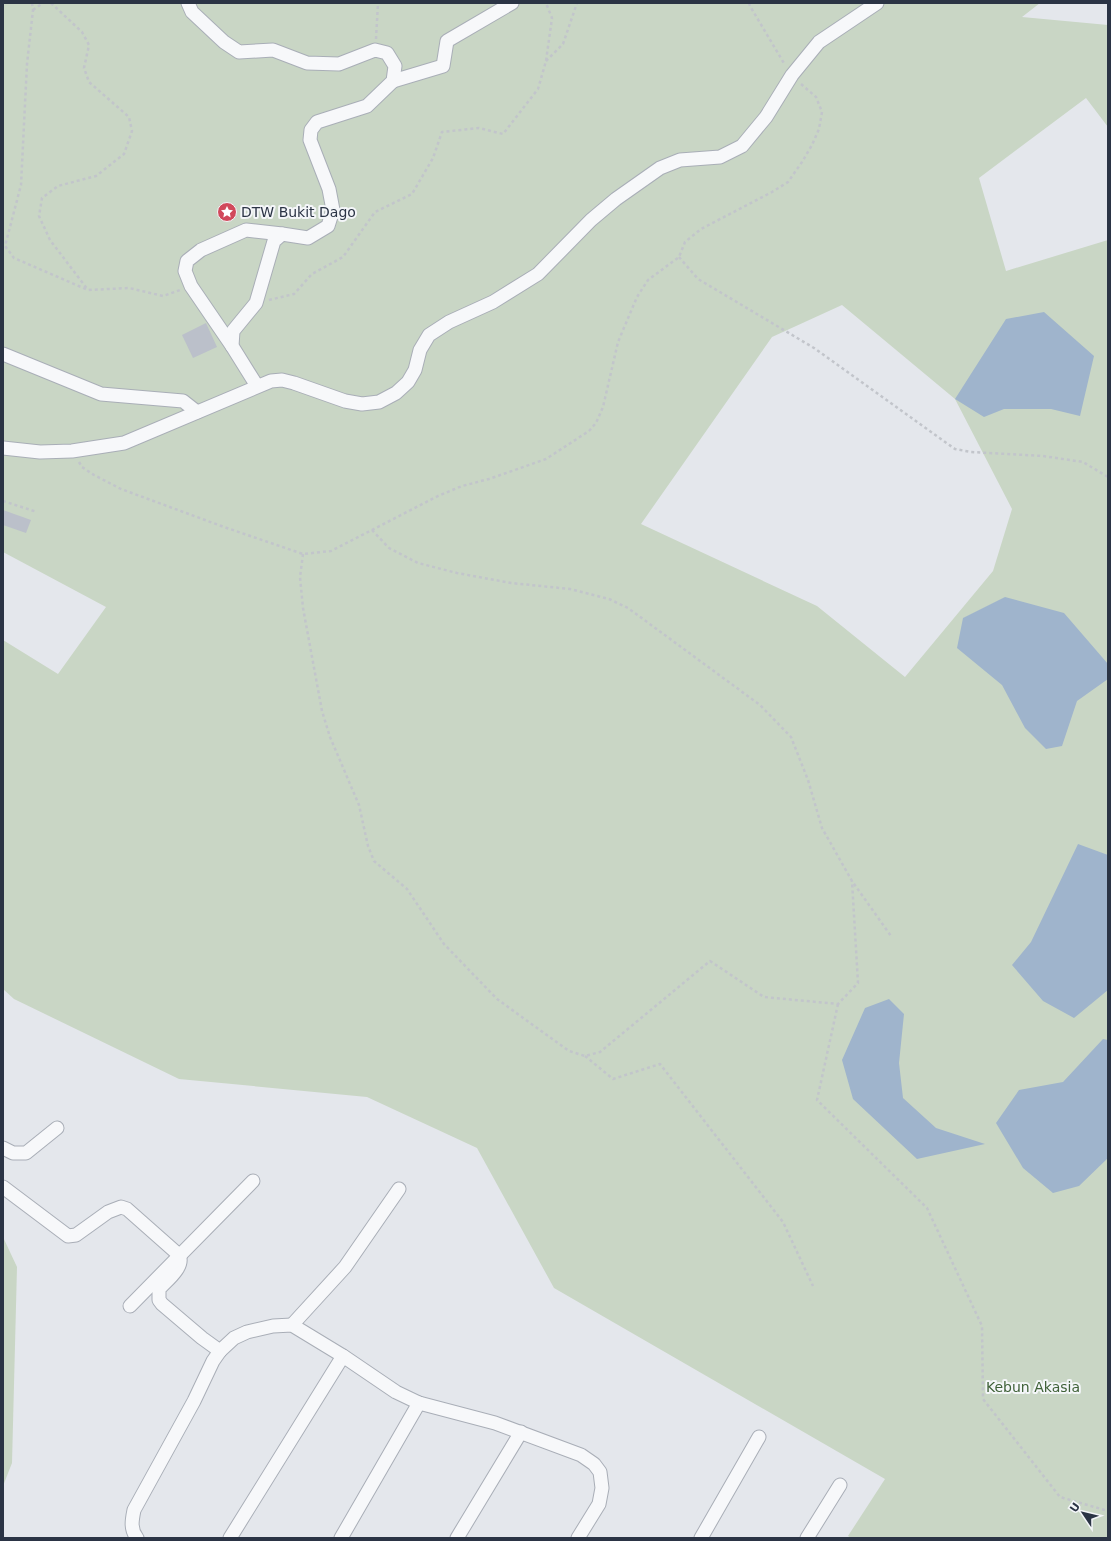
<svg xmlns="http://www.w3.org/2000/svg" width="1111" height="1541" viewBox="0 0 1111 1541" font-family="'DejaVu Sans',sans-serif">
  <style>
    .green { fill: #c9d6c5; fill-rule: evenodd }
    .water { fill: #9fb4cc }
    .building { fill: #bbc0ca }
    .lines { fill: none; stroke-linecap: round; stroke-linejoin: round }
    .minor-casing { stroke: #a9aeb7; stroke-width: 15 }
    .path { stroke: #c2c5cb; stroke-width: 2.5; stroke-dasharray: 3 3; stroke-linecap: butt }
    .minor { stroke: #f7f8fa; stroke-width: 13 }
    .labels { text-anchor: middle; stroke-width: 4; stroke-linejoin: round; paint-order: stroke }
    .poi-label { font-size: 14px; fill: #2b3445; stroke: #f4f6f9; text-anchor: start }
    .park-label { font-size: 14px; fill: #3f6138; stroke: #f4f6f9 }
  </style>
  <rect width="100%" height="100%" fill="#e4e7ec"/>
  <g class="green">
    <path d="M 3,3 L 1040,3 L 1022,17 L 1108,25 L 1108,127 L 1086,98 L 979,178 L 1006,271 L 1108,240 L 1108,1538 L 851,1538 L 848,1536 L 885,1479 L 554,1288 L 477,1148 L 367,1097 L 179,1079 L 14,999 L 3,989 L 3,640 L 58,674 L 106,607 L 3,552 ZM 842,305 L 955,399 L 1012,509 L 993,571 L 905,677 L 817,606 L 641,524 L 772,337 Z"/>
    <path d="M 3,1237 L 17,1267 L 12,1463 L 3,1486 Z"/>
  </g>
  <g class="water">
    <path d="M 1044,312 L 1094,356 L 1080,416 L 1051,409 L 1004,409 L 984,417 L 955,399 L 1006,319 Z"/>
    <path d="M 1005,597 L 1064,613 L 1108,664 L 1108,679 L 1077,701 L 1062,746 L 1046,749 L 1025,728 L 1002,685 L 957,648 L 963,618 Z"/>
    <path d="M 1078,844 L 1108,855 L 1108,990 L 1074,1018 L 1043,1001 L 1012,965 L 1031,942 Z"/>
    <path d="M 889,999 L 904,1014 L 899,1063 L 903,1098 L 936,1128 L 985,1144 L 917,1159 L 853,1099 L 842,1060 L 865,1008 Z"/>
    <path d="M 1103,1039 L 1108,1040 L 1108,1158 L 1079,1186 L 1053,1193 L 1023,1168 L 996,1123 L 1019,1090 L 1063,1082 Z"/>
  </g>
  <g class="building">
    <path d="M 206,323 L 217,347 L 193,358 L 182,335 Z"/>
    <path d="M 3,510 L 31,520 L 26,533 L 3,525 Z"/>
  </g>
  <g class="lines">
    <defs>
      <g id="minor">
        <path d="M 188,3 L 192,12 L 224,42 L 239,52 L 273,50 L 307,63 L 339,64 L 375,50 L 387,53 L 395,66 L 393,81 L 367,106 L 317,122 L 311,130 L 310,140 L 329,189 L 333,210 L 328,226 L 308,238 L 282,234 L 274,241 L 256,303 L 233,331 L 232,346 L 257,386"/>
        <path d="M 393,81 L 443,66 L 447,41 L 512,3"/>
        <path d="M 232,346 L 191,286 L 185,271 L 187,261 L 201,250 L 246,230 L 282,234"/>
        <path d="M 3,354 L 101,394 L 183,401 L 197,412"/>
        <path d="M 3,448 L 40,452 L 72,451 L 124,443 L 271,381 L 282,380 L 294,383 L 345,401 L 362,404 L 379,402 L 396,393 L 408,382 L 415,370 L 420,350 L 429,335 L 449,322 L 493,302 L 538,274 L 591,220 L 616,199 L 660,168 L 680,160 L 720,157 L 742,146 L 766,117 L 792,75 L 819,42 L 877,3"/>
        <path d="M 3,1148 L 13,1153 L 26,1153 L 57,1128"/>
        <path d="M 3,1187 L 68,1236 L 76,1235 L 108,1212 L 121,1207 L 127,1209 L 179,1255 C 185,1267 166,1281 159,1289 L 159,1300 L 162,1304 L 202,1338 L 220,1351 L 213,1361 L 194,1401 L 134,1510 C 132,1520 130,1529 137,1538"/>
        <path d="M 130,1306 L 253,1181"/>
        <path d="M 292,1325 L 345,1267 L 399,1189"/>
        <path d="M 220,1351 L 234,1338 L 247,1332 L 273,1326 L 292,1325 L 343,1356 L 396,1392 L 419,1403 L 495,1423 L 581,1455 L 594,1464 L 600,1472 L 602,1488 L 599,1504 L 578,1538"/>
        <path d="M 230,1538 L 343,1356"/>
        <path d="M 341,1538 L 419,1403"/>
        <path d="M 457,1538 L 521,1432"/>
        <path d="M 701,1538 L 759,1437"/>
        <path d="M 807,1538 L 840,1485"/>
      </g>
    </defs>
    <use href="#minor" class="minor-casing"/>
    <g class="path">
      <path d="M 32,3 L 33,10 L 27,64 L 21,185 L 5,246 L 14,258 L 88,290 L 129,288 L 163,296 L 180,290"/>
      <path d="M 51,3 L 82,32 L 89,45 L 84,68 L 89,82 L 129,117 L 132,131 L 124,154 L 96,176 L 58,186 L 42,198 L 39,216 L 50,240 L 88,290"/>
      <path d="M 749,3 L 750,6 L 785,65"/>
      <path d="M 33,10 L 43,3"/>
      <path d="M 376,39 L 378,3"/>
      <path d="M 546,61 L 563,44 L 577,3"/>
      <path d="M 679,257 L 698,279 L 814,348 L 955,449 L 971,452 L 1043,456 L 1083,462 L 1108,477"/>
      <path d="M 269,300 L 294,294 L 312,274 L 343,257 L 375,212 L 412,194 L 433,158 L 442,132 L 479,128 L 503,134 L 538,89 L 546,61 L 552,18 L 546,3"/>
      <path d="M 79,462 L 82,467 L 94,475 L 121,489 L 224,527 L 303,554 L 331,551 L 438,496 L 462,486 L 489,479 L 546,459 L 589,431 L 596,423 L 603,407 L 618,342 L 637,297 L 648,280 L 679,257 L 685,242 L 701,229 L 772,192 L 788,182 L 802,162 L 812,145 L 819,129 L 822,112 L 816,97 L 801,84"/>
      <path d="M 3,501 L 37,512"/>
      <path d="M 372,530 L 389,548 L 418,563 L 457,573 L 511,583 L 570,589 L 609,599 L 628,608 L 760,705 L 791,737 L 808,780 L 822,828 L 852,881 L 891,936"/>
      <path d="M 303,554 L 300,577 L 303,608 L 322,711 L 330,737 L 359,805 L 368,846 L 374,861 L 407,889 L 444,944 L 497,999 L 569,1051 L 585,1056 L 600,1052 L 710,961 L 764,997 L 838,1004 L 858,983 L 852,881"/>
      <path d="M 838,1004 L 817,1100 L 927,1208 L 982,1326 L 983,1399 L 1060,1497 L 1108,1511"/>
      <path d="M 585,1056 L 613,1079 L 660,1064 L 783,1222 L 813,1286"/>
    </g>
    <use href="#minor" class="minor"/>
  </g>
  <defs>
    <symbol id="sight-disc" viewBox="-11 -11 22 22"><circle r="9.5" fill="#d1495b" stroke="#f4f6f9"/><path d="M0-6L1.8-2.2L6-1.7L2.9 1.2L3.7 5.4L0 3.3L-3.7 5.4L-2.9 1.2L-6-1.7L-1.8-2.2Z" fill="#fff"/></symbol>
  </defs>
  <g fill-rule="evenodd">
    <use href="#sight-disc" x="216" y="201" width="22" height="22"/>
  </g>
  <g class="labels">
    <g class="poi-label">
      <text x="241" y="217">DTW Bukit Dago</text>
    </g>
    <g class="park-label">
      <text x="1033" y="1392">Kebun Akasia</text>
    </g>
  </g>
  <rect width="1111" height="1541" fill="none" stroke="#2b3445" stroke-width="8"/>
  <g transform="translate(1083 1513) rotate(305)" stroke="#f4f6f9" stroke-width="3" paint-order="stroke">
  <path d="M0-3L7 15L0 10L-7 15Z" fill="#2b3445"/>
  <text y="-6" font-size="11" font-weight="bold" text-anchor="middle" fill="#2b3445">U</text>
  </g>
</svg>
